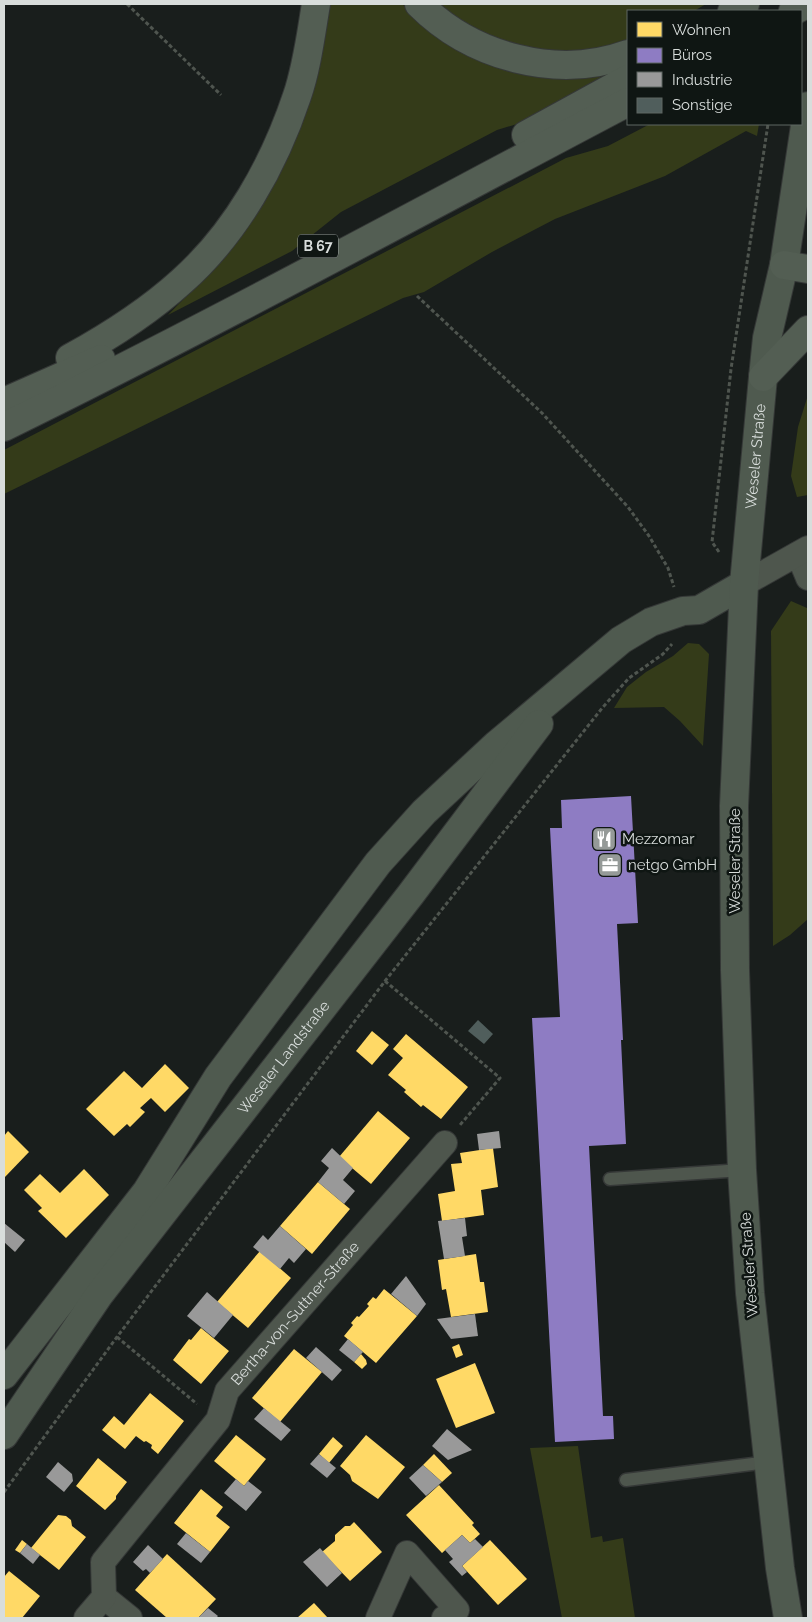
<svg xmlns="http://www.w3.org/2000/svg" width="812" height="1622" viewBox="0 0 812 1622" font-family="Raleway,sans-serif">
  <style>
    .green { fill: #343b19 }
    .homes { fill: #ffd966 }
    .offices { fill: #8e7cc3 }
    .industry { fill: #999 }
    .building { fill: #505e5c }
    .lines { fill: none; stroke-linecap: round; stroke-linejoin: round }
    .lane-casing { stroke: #353837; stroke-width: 15 }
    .street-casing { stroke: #353837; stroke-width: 26 }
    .secondary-casing { stroke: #353837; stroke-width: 30 }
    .highway-casing { stroke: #353837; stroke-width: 30 }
    .path { stroke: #4f554f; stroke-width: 3; stroke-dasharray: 4 2.5; stroke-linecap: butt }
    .lane { stroke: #4e564d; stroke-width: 12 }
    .street { stroke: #4e564d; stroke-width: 24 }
    .secondary { stroke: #4f5a4f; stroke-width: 28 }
    .highway { stroke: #535e53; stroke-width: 28 }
    .labels { text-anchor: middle; stroke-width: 5; stroke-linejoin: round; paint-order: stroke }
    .shield { fill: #0f1613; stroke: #9ca19f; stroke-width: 1 }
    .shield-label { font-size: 14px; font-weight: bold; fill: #d8dddb }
    .street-label { font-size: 15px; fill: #d8dddb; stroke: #0f1613 }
    .poi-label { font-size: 15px; fill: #d8dddb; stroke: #0f1613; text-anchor: start }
  </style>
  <rect width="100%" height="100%" fill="#191e1c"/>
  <g class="green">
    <path d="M 328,4 L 402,4 L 444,40 L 628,68 L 537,118 L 497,130 L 341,212 L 292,251 L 168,315 L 206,276 Z"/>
    <path d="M 437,4 L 706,4 L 694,11 L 628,11 L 628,43 L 572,55 L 522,50 L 479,33 Z"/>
    <path d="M 650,124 L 759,124 L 757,136 L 746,131 L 665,176 L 555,219 L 492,252 L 424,292 L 403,298 L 4,494 L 4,450 L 566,158 L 608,146 Z"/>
    <path d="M 808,395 L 808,495 L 797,497 L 791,476 L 798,427 Z"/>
    <path d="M 791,601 L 807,608 L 808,611 L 808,919 L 790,935 L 773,946 L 771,631 Z"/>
    <path d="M 688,643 L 699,644 L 709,654 L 703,746 L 680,721 L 664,707 L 614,708 L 627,687 L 646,672 L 673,656 Z"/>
    <path d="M 578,1446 L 591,1538 L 602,1536 L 603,1542 L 623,1538 L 635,1618 L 562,1618 L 530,1448 Z"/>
  </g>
  <g class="homes">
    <path d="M 372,1031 L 389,1045 L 372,1065 L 356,1051 Z"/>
    <path d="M 406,1034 L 468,1087 L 441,1119 L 423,1105 L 421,1107 L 404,1092 L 406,1090 L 388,1075 L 403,1058 L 393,1049 Z"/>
    <path d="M 165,1064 L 189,1088 L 165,1112 L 151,1098 L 140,1108 L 145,1112 L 130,1127 L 127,1124 L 114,1136 L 86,1109 L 124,1071 L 142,1088 Z"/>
    <path d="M 378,1111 L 410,1138 L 371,1184 L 339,1157 Z"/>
    <path d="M 8,1131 L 29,1152 L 4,1178 L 4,1136 Z"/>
    <path d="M 493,1148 L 498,1187 L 481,1190 L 484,1215 L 442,1221 L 438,1194 L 455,1191 L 451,1164 L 462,1163 L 460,1153 Z"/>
    <path d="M 84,1169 L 109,1195 L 66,1238 L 38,1211 L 42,1208 L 24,1190 L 40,1174 L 60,1193 Z"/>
    <path d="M 318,1182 L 350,1209 L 312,1254 L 280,1226 Z"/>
    <path d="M 260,1251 L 291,1278 L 248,1328 L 217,1302 Z"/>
    <path d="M 476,1254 L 480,1282 L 484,1282 L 488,1312 L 451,1317 L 446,1289 L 442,1290 L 438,1260 Z"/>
    <path d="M 384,1289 L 417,1316 L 376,1363 L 344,1336 L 353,1325 L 351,1323 L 357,1316 L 359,1317 L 369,1306 L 367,1304 L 373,1297 L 376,1299 Z"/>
    <path d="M 201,1328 L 229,1351 L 201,1384 L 173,1360 L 189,1339 L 191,1340 Z"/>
    <path d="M 459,1344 L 463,1355 L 456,1358 L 452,1347 Z"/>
    <path d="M 294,1349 L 322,1372 L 280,1422 L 252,1398 Z"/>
    <path d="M 361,1354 L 366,1360 L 367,1364 L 362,1369 L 354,1362 Z"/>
    <path d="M 475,1363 L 495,1413 L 456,1428 L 436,1379 Z"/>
    <path d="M 150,1393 L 184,1421 L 158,1454 L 151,1448 L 152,1445 L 146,1441 L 144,1442 L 136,1436 L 125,1449 L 102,1430 L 114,1416 L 124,1425 Z"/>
    <path d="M 236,1435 L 266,1459 L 244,1486 L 214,1461 Z"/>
    <path d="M 366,1435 L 405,1467 L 378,1499 L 352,1481 L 350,1475 L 340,1466 Z"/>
    <path d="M 333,1437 L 343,1446 L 329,1463 L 319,1454 Z"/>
    <path d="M 434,1454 L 452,1473 L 442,1482 L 423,1465 Z"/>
    <path d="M 98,1458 L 127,1482 L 116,1496 L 116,1499 L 105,1510 L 76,1486 Z"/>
    <path d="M 439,1485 L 474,1523 L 472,1525 L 480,1534 L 470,1543 L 462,1535 L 442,1553 L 406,1515 Z"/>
    <path d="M 201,1489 L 223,1507 L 216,1516 L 230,1527 L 210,1552 L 174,1523 Z"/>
    <path d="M 58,1515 L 66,1516 L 71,1520 L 72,1526 L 86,1537 L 59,1570 L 31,1548 Z"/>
    <path d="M 354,1522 L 382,1552 L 350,1581 L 322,1552 L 335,1541 L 335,1535 L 345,1526 L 350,1526 Z"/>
    <path d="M 22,1540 L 27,1544 L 20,1553 L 15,1550 Z"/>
    <path d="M 490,1540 L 527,1579 L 498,1605 L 462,1566 Z"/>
    <path d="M 167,1554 L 216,1599 L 198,1618 L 167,1618 L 135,1590 Z"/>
    <path d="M 9,1571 L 40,1596 L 22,1618 L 4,1618 L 4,1577 Z"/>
    <path d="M 314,1603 L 328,1618 L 297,1618 Z"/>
  </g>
  <path class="offices" d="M 631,796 L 638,923 L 617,924 L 623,1040 L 621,1040 L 626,1144 L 589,1146 L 603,1416 L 613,1416 L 614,1439 L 555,1442 L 532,1018 L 560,1017 L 550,828 L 562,828 L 561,800 Z"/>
  <g class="industry">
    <path d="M 499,1131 L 501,1148 L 479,1150 L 477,1134 Z"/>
    <path d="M 332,1148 L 353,1168 L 343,1180 L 355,1191 L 344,1204 L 318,1182 L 329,1168 L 321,1161 Z"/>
    <path d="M 465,1218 L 467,1236 L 462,1237 L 465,1256 L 444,1259 L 438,1221 Z"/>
    <path d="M 4,1223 L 25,1240 L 15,1252 L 4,1242 Z"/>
    <path d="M 280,1226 L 306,1249 L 294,1263 L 289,1258 L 280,1269 L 253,1247 L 263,1235 L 268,1240 Z"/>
    <path d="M 406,1276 L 426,1304 L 417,1316 L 391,1294 Z"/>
    <path d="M 207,1292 L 233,1315 L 214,1338 L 187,1316 Z"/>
    <path d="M 475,1314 L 478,1336 L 451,1339 L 437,1319 Z"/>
    <path d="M 348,1339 L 363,1352 L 354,1362 L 339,1350 Z"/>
    <path d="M 316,1347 L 342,1370 L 332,1381 L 306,1358 Z"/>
    <path d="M 264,1408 L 291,1430 L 281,1441 L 254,1419 Z"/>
    <path d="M 447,1429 L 472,1450 L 448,1460 L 432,1446 Z"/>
    <path d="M 319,1454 L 336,1468 L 327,1478 L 310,1464 Z"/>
    <path d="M 58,1462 L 72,1474 L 73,1481 L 64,1492 L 46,1477 Z"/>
    <path d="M 423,1465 L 442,1482 L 426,1496 L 409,1478 Z"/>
    <path d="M 236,1479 L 244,1486 L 248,1481 L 262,1492 L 246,1511 L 224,1493 Z"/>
    <path d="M 186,1533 L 210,1552 L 201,1563 L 177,1544 Z"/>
    <path d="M 462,1535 L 470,1543 L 475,1539 L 483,1547 L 462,1566 L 467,1572 L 462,1576 L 449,1562 L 453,1559 L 445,1550 Z"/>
    <path d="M 27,1544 L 40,1555 L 33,1564 L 20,1553 Z"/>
    <path d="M 148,1545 L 163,1559 L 150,1573 L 146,1569 L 143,1571 L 133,1562 Z"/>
    <path d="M 320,1548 L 342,1573 L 327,1587 L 303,1562 Z"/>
    <path d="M 208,1608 L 218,1616 L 216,1618 L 198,1618 Z"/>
  </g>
  <path class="building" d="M 478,1020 L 493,1034 L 484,1044 L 468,1031 Z"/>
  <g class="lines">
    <defs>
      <g id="lane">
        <path d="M 610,1179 L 742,1170"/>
        <path d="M 626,1480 L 768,1462"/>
      </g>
      <g id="street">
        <path d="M 798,554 L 808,578"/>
        <path d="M 744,584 L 808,548"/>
        <path d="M 104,1597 L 130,1618"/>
        <path id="s1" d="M 86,1618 L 104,1597 L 103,1562 L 218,1420 L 227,1391 L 445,1143"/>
        <path d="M 378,1618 L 407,1553 L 457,1610 L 444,1618"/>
      </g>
      <g id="secondary">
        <path d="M 4,1375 L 147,1191 L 218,1077 L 378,863 L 424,812 L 496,745 L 621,640 L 651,622 L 683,611 L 699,610 L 744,584"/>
        <path id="s2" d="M 4,1435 L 99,1295 L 411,894 L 539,724"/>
        <path id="s3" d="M 788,1618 L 780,1568 L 750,1293 L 742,1170 L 735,970 L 734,806 L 744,584 L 763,377 L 767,338 L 784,265 L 808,106"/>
      </g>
      <g id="highway">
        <path d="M 419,4 C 472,57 557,80 628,54"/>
        <path d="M 732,11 L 745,4"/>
        <path d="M 793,11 L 807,4"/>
        <path d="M 526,135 L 628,79"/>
        <path d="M 784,265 L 808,269"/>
        <path d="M 70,358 C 110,336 148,312 182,281 C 236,233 274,165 297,96 C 307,67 311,34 316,4"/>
        <path d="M 763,377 L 808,330"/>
        <path d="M 4,402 L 101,359"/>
        <path d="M 4,427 C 214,324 421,211 628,102"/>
      </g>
    </defs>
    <use href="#lane" class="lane-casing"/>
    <use href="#street" class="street-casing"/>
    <use href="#secondary" class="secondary-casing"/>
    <use href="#highway" class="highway-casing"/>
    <g class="path">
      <path d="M 127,4 L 221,95"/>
      <path d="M 417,296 L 542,413 L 628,507 L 649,536 L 668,568 L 674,587"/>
      <path d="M 719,552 L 712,542 L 731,369 L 768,124"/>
      <path d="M 385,981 L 500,1078 L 460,1125"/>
      <path d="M 117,1337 L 197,1404"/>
      <path d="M 4,1492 L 117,1337 L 385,981 L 603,707 L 629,678 L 663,654 L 672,644"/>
    </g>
    <use href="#lane" class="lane"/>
    <use href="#street" class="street"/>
    <use href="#secondary" class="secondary"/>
    <use href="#highway" class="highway"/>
  </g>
  <defs>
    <symbol id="restaurant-square" viewBox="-11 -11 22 22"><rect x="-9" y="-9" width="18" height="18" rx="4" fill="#959a98" stroke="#0f1613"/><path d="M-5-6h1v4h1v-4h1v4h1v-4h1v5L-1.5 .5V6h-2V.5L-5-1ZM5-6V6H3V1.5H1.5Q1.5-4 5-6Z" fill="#fff"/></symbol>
    <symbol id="office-square" viewBox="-11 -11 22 22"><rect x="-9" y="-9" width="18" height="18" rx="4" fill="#959a98" stroke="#0f1613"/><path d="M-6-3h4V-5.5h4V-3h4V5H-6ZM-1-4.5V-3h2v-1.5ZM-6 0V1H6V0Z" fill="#fff"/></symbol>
  </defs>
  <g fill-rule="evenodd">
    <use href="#restaurant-square" x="590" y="825" width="28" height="28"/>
    <use href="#office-square" x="596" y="851" width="28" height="28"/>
  </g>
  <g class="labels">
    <rect class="shield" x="298" y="234.5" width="40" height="23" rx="4"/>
    <g class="shield-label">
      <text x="318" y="251">B 67</text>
    </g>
    <g class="street-label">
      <text dy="5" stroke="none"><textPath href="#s3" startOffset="1165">Weseler Straße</textPath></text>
      <text transform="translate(735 861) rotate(-90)" y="5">Weseler Straße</text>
      <text dy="5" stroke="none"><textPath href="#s2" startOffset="470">Weseler Landstraße</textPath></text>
      <text transform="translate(749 1265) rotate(-94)" y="5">Weseler Straße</text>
      <text dy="5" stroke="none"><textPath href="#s1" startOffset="379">Bertha-von-Suttner-Straße</textPath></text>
    </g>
    <g class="poi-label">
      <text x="622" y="844">Mezzomar</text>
      <text x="628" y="870">netgo GmbH</text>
    </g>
  </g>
  <rect width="812" height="1622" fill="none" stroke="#d8dddb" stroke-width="10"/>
  <rect x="627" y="10" width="175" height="115" fill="#0f1613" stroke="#5f6663"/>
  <rect x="637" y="22" width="25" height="15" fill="#ffd966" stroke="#5f6663"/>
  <text x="672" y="35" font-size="15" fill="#d8dddb">Wohnen</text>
  <rect x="637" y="48" width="25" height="15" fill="#8e7cc3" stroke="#5f6663"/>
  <text x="672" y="60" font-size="15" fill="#d8dddb">Büros</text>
  <rect x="637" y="72" width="25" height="15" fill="#999999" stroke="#5f6663"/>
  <text x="672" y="85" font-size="15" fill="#d8dddb">Industrie</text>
  <rect x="637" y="98" width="25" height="15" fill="#505e5c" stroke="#5f6663"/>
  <text x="672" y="110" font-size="15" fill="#d8dddb">Sonstige</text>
</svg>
